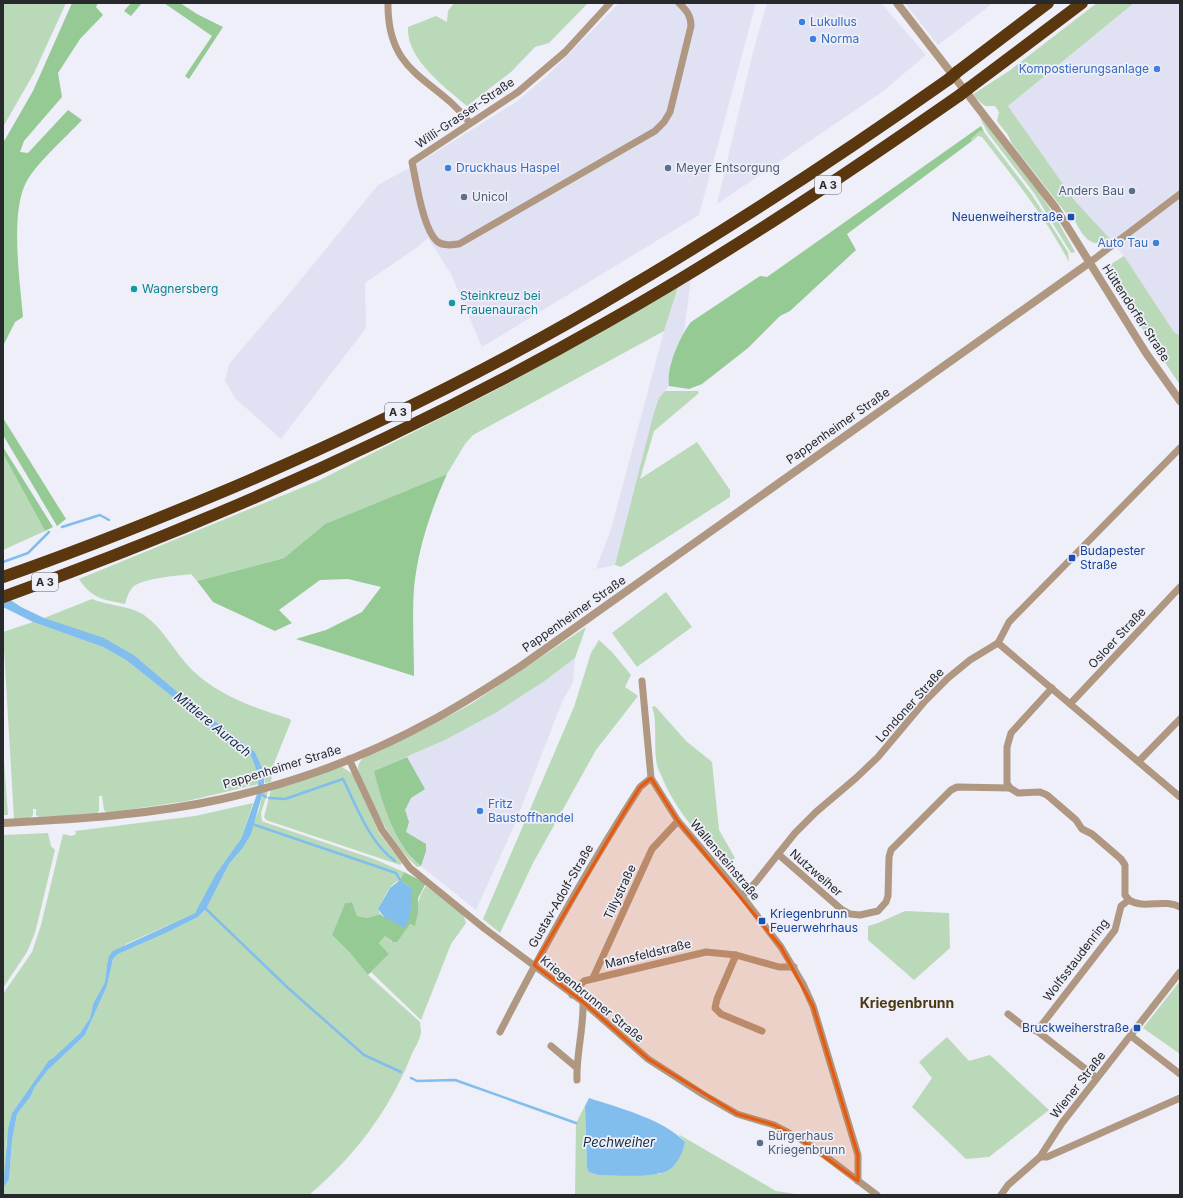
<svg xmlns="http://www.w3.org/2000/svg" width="1183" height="1198" viewBox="0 0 1183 1198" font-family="Inter,sans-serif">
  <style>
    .built { fill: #e0e1f2 }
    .green { fill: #bad9b8 }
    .forest { fill: #96ca94 }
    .water { fill: #81bded }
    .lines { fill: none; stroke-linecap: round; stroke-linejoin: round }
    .stream { stroke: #81bded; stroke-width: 2.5 }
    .minor { stroke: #af9782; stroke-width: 7 }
    .tertiary { stroke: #af9782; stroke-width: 8 }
    .motorway { stroke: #5b370f; stroke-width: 12 }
    .motorway-bridge { stroke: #5b370f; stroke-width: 12 }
    .marked { fill: #e8590c; fill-opacity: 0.2; stroke: #e8590c; stroke-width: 3; stroke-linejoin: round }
    .shop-dot { fill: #3f7fe0; stroke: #eeeff9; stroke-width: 1.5 }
    .service-dot { fill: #5c6f8a; stroke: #eeeff9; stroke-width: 1.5 }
    .transit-dot { fill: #1a4fb4; stroke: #eeeff9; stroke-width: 1.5 }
    .culture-dot { fill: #0f9aa8; stroke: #eeeff9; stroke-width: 1.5 }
    .labels { text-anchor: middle; stroke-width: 3.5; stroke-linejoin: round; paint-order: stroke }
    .shield { fill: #eeeff9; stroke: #63646a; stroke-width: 1 }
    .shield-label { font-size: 11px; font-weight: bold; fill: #28292c }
    .shop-label { font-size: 12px; fill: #366cbe; stroke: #eeeff9; text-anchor: start }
    .street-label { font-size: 12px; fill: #28292c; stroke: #eeeff9 }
    .service-label { font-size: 12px; fill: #4e5e75; stroke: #eeeff9; text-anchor: start }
    .transit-label { font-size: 12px; fill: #164399; stroke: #eeeff9; text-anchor: end }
    .culture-label { font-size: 12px; fill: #0d838f; stroke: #eeeff9; text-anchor: start }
    .water-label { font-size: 13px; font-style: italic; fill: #112c40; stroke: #eeeff9 }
    .quarter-label { font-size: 14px; font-weight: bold; fill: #4b3a13; stroke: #eeeff9 }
  </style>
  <rect width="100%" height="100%" fill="#eeeff9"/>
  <g class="built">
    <path d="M 619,3 L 756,3 L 699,215 L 482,347 L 451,274 L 428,238 L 419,246 L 365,283 L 366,328 L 281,439 L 235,398 L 225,381 L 229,364 L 294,288 L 378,185 L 420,162 L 516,102 L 547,76 Z"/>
    <path d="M 767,3 L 881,3 L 926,55 L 882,92 L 717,204 L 753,52 Z"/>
    <path d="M 905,3 L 993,3 L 938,45 Z"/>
    <path d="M 1134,3 L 1180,3 L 1180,336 L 1174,332 L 1124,256 L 1075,201 L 1008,106 Z"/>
    <path d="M 691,279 L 684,331 L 668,378 L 669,386 L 659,398 L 615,565 L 596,569 L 611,529 L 664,331 L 678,287 Z"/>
    <path d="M 575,658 L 573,682 L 562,702 L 514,826 L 476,910 L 411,858 L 374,771 L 445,740 L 497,712 L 546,680 Z"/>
  </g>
  <g class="green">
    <path d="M 3,3 L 66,3 L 34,73 L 3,127 Z"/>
    <path d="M 454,3 L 588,3 L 549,43 L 535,47 L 511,72 L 467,106 C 445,87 406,59 408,27 L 436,16 L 447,22 L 448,11 Z"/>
    <path d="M 1097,3 L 1134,3 L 1008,106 L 1075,201 L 1110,239 C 1088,252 1081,231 1072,216 L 1069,217 L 1012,144 L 1008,135 L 997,121 L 999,112 L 995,106 L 985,106 L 972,95 L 1009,71 Z"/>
    <path d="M 981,117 L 1025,172 L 1055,216 L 1075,252 L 1071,253 L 1034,193 L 988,133 L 980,118 Z"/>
    <path d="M 980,131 L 984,132 L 1032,195 L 1068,252 L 1069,262 C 1045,216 1013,177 982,137 L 978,136 L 972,141 L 971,139 Z"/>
    <path d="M 1124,256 L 1174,332 L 1180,336 L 1180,385 L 1138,322 L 1108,266 Z"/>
    <path d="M 678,287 L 664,331 L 473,435 L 465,444 L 447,474 L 325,524 L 284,558 L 197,581 L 191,574 C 177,576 142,578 133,587 C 128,592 127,598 125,604 C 103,599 93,600 79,579 L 318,481 L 498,389 L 632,314 Z"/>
    <path d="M 665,391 L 698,391 L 699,393 L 654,431 L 640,479 L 697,442 L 730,490 L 730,497 L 621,567 L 615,565 L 653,416 L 659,398 Z"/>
    <path d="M 3,454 L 45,531 L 3,550 Z"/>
    <path d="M 666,592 L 692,627 L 637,667 L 612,633 Z"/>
    <path d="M 92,599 C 108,606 129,605 144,615 C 164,629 175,653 192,670 C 219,696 255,708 290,719 L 291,721 L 273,766 L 271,782 L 265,783 L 265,774 L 255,752 L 181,695 L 135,656 L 44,618 Z"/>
    <path d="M 33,622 L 103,647 L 126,660 L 213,729 L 251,756 L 259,777 L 259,784 L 187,801 L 107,813 L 104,810 L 102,796 L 99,796 L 99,811 L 96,814 L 39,817 L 36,815 L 36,809 L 33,809 L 33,815 L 30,818 L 14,819 L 3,632 Z"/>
    <path d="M 586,627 L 575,658 L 546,680 L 497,712 L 445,740 L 374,771 L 411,858 L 421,866 L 417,867 C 393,845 379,818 366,789 C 364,783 359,775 358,768 C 358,764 361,760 364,757 L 415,734 L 471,704 Z"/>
    <path d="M 599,640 L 612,652 L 631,675 L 625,687 L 638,696 L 596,750 L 533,863 L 500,933 L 483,919 L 574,707 L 591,653 Z"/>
    <path d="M 655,706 L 686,741 L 712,762 L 719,830 L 735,858 L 726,865 C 702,838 679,815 664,782 C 662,776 658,770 657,765 C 653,747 658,723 652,707 Z"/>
    <path d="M 3,748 L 8,815 L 3,815 Z"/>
    <path d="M 342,767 L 353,774 L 379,833 L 400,860 L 402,863 L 400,865 L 266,820 L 264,817 L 271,790 Z"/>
    <path d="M 268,791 L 261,813 L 262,821 L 264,822 L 374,859 L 404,872 L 400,880 C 387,885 385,899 378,909 L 380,914 L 367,918 L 357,916 L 352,902 L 345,903 L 332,935 L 350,953 L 368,975 L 420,1022 C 420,1026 421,1028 421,1031 C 421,1039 414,1049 411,1056 C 389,1111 354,1157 309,1195 L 3,1195 L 3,1189 L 9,1179 L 12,1141 L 17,1114 L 31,1096 L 34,1088 L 48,1070 L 85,1035 L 107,986 L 113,959 L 118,954 L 168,932 L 198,917 L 206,909 L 229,864 L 242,849 L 259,810 L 263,792 Z"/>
    <path d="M 253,803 L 241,839 L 195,913 L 126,944 L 107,965 L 105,982 L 93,1004 L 90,1018 L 80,1033 L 53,1058 L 49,1060 L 12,1113 L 6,1144 L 5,1179 L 3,1181 L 3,994 L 32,952 L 41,925 L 63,834 L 72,836 L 76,834 L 75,831 L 195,816 Z"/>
    <path d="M 48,833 L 51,846 L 55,850 L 35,933 L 27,952 L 3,988 L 3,835 Z"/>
    <path d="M 426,886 L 463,914 L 466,923 L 451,944 L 421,1020 L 371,972 L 389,954 L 379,943 L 385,936 L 392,942 L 410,924 L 415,925 C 420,908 414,903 426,886 Z"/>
    <path d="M 905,911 L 949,913 L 950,948 L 914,980 L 868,940 L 868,926 L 878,923 Z"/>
    <path d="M 1180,981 L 1180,1054 L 1143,1028 Z"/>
    <path d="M 947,1037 L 969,1061 L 990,1055 L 1049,1110 L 989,1157 L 966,1159 L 912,1107 L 932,1078 L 919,1062 Z"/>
    <path d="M 585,1106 L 587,1168 L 589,1172 L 599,1175 L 660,1174 L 685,1142 L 678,1134 L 776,1191 L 802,1195 L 575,1195 L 576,1123 Z"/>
  </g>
  <g class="forest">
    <path d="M 72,3 L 98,3 L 96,7 L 103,15 L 80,39 L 58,73 L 62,97 L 24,141 L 20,152 L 28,153 L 68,110 L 82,120 C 67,136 39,161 28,179 C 9,209 20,281 23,317 L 15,322 L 3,346 L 3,143 L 33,91 Z"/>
    <path d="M 131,3 L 142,3 L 131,16 L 124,11 Z"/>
    <path d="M 164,3 L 180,3 L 197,14 L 223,27 L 189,79 L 185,76 L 212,36 Z"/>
    <path d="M 981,126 L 984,132 L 980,131 L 971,139 L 972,141 L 847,234 L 856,250 L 790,311 L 780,316 L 748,348 L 702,384 L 689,389 L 669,386 C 666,368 680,336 691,322 L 760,276 L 767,277 Z"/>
    <path d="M 3,418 L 66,519 L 57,526 L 3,435 Z"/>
    <path d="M 3,447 L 53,527 L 45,531 L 3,454 Z"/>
    <path d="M 447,474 C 431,510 418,548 414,588 C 412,617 414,647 414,676 L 296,639 L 326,630 L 362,612 L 381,587 L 348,579 L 320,580 L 279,610 L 292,623 L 275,631 L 213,602 L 197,581 L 284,558 L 325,524 Z"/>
    <path d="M 407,757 L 425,789 L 411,798 L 405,810 L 409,822 L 406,832 L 426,844 L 426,851 L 421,866 C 395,846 382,802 374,771 Z"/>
    <path d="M 404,872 L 426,883 L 418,898 L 418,913 L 415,926 L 410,924 L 397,942 L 393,942 L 385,936 L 379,943 L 389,954 L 368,975 L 350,953 L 332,935 L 345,903 L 352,902 L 357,916 L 367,918 L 380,914 L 384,917 L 411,904 L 411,888 L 400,880 Z"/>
  </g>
  <g class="water">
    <path d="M 3,595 L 21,607 L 44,618 L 104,638 L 135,656 L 181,695 L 255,752 L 265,774 L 263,792 L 251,834 L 242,849 L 229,864 L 206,909 L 198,917 L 168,932 L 118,954 L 113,959 L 107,986 L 85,1035 L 48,1070 L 34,1088 L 31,1096 L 17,1114 L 12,1141 L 9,1179 L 3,1189 L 8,1129 L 12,1113 L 49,1060 L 53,1058 L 80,1033 L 90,1018 L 93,1004 L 105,982 L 107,965 L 109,956 L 113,951 L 195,913 L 216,874 L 241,839 L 257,794 L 259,777 L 251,756 L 213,729 L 126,660 L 103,647 L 33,622 L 3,607 Z"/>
    <path d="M 400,880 L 411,888 C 414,901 410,916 405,928 L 384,917 L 378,909 L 390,888 Z"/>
    <path d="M 589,1098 C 619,1108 663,1119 685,1142 C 683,1151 678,1163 670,1169 C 657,1179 616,1175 598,1175 L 589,1172 L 587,1168 L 585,1106 Z"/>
  </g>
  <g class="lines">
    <g class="stream">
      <path d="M 62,527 L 100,515 L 109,520"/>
      <path d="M 3,562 L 28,553 L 49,532"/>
      <path d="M 263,795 L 266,797"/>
      <path d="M 269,798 L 285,799 L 343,779 C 357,807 369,842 395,861"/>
      <path d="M 252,824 L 396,873 L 400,880"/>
      <path d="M 205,908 L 288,988 L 364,1055 L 401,1072"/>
      <path d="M 411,1078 L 417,1081 L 455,1080 L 576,1123"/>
    </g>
    <g class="minor">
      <path d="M 388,3 C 387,76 435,77 470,123"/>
      <path d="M 610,3 L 565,52 L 518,92 L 412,162 C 416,180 423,231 438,242 C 444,246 451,245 459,244 L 655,131 L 664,122 L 670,112 L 691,26 C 691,15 686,10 679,3"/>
      <path d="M 1089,263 L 1180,194"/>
      <path d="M 998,643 L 1180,797"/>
      <path d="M 642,681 L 651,778 L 678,821 L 742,896 L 781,947 L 803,984 L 813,1006 L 858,1155 L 858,1181"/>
      <path d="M 1070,704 L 1180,587"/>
      <path d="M 349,759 L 382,830 L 410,868 L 485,929 L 583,1002 L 648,1059 L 704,1095 L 737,1114 L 774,1125 L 797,1137 L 816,1149 L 877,1195"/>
      <path d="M 1139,761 L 1180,719"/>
      <path d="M 1010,788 L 1007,783 L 1007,747 L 1011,733 L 1052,688"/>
      <path d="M 778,854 L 841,909 L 850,914 L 860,915 L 878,911 L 886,902 L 888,896 L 889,857 L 891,850 L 951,790 L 957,787 L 1010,788 L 1018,793 L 1040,792 L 1047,795 L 1076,820 L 1082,829 L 1092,834 L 1121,859 L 1125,865 L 1125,895 L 1129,900 L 1121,906 L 1115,930 L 1037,1031"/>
      <path d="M 742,896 L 756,882 L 795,833 L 816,812 L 856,778 L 878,757 L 925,701 L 948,678 L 970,660 L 998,643 L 1009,622 L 1180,448"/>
      <path d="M 1129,900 C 1144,910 1164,898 1180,907"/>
      <path d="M 736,955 L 717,999 L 715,1008 L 721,1014 L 762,1031"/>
      <path d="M 593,978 L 652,849 L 678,821"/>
      <path d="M 572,995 L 584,981 L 706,952 L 736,955 L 779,967 L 794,967"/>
      <path d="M 1008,1014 L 1026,1028 L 1037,1031 L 1097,1078"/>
      <path d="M 500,1032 C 543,948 589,866 640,787 L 651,778"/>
      <path d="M 1131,1036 L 1180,1074"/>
      <path d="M 551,1046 L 576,1067"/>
      <path d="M 577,1080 C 576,1054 584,1028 583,1002"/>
      <path d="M 1040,1157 L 1047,1157 L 1180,1098"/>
      <path d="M 1001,1195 L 1008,1185 L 1040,1157 L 1062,1123 L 1180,972"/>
    </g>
    <g class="tertiary">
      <path d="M 897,3 L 1055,207 L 1146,353 L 1180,401"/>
      <path d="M 3,823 C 76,819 150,815 222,799 C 294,783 367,756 431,721 C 462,704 492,685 521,666 L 1089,263"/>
    </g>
    <g class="motorway">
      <path d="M 957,72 L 1048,3"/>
      <path d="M 969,88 L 1082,3"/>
      <path d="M 3,577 C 81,550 158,519 234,487 C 369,429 502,364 628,288 C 738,223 844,153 949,79"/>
      <path d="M 3,597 C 212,522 414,432 607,322 C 729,253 845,175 960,95"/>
    </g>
    <g class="motorway-bridge">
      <path d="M 949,79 L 957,72"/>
      <path d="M 960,95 L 969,88"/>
    </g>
  </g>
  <path class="marked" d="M 651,778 L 678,821 L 781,947 L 813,1006 L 858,1155 L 858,1181 L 797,1137 L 774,1125 L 737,1114 L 648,1059 L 583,1002 L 534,965 L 625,811 L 640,787 Z"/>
  <g class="shop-dot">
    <circle cx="802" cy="22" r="4"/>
    <circle cx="813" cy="39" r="4"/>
    <circle cx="1157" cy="69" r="4"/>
    <circle cx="448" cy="168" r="4"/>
    <circle cx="1156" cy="243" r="4"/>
    <circle cx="480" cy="811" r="4"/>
  </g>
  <g class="service-dot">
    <circle cx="668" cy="168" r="4"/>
    <circle cx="1132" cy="191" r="4"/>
    <circle cx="464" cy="197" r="4"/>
    <circle cx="760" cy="1143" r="4"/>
  </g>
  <g class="transit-dot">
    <rect x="1067" y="213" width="8" height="8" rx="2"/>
    <rect x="1068" y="554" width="8" height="8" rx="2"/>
    <rect x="758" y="917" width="8" height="8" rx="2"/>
    <rect x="1133" y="1024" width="8" height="8" rx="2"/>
  </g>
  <g class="culture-dot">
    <circle cx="134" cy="289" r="4"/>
    <circle cx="452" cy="303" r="4"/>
  </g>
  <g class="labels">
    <g class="shield">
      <rect x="815" y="176" width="26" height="18" rx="3"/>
      <rect x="385" y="403" width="26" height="18" rx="3"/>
      <rect x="32" y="573" width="26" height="18" rx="3"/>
    </g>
    <g class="shield-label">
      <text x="828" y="189">A 3</text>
      <text x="398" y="416">A 3</text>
      <text x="45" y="586">A 3</text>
    </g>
    <g class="shop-label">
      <text x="810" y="26">Lukullus</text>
      <text x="821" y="43">Norma</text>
      <text x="1149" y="73" text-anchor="end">Kompostierungsanlage</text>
      <text x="456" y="172">Druckhaus Haspel</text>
      <text x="1148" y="247" text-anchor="end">Auto Tau</text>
      <text x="488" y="808">Fritz<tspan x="488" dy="14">Baustoffhandel</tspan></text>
    </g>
    <g class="street-label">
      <text transform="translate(465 113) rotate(-34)" y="4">Willi-Grasser-Straße</text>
      <text transform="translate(1136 313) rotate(57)" y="4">Hüttendorfer Straße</text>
      <text transform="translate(838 426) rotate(-35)" y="4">Pappenheimer Straße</text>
      <text transform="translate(574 614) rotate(-35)" y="4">Pappenheimer Straße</text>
      <text transform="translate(1117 638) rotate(-47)" y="4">Osloer Straße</text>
      <text transform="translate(910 705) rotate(-48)" y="4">Londoner Straße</text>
      <text transform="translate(282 767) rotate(-17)" y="4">Pappenheimer Straße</text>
      <text transform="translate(725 860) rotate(50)" y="4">Wallensteinstraße</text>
      <text transform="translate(816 873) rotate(41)" y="4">Nutzweiher</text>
      <text transform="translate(620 892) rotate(-65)" y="4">Tillystraße</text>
      <text transform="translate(561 896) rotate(-60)" y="4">Gustav-Adolf-Straße</text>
      <text transform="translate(648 954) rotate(-14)" y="4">Mansfeldstraße</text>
      <text transform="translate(1076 960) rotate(-53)" y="4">Wolfsstaudenring</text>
      <text transform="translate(592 999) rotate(39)" y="4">Kriegenbrunner Straße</text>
      <text transform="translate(1078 1085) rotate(-52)" y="4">Wiener Straße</text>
    </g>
    <g class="service-label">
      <text x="676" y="172">Meyer Entsorgung</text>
      <text x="1124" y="195" text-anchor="end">Anders Bau</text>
      <text x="472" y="201">Unicol</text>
      <text x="768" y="1140">Bürgerhaus<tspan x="768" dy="14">Kriegenbrunn</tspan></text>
    </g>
    <g class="transit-label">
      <text x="1063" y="221">Neuenweiherstraße</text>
      <text x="1080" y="555" text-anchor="start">Budapester<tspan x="1080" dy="14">Straße</tspan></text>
      <text x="770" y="918" text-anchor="start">Kriegenbrunn<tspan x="770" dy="14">Feuerwehrhaus</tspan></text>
      <text x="1129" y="1032">Bruckweiherstraße</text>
    </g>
    <g class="culture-label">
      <text x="142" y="293">Wagnersberg</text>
      <text x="460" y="300">Steinkreuz bei<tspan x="460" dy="14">Frauenaurach</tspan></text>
    </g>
    <g class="water-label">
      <text transform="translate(213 724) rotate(39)" y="5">Mittlere Aurach</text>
      <text x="619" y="1147">Pechweiher</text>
    </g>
    <g class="quarter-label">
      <text x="907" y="1008">Kriegenbrunn</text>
    </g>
  </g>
  <rect width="1183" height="1198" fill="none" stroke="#28292c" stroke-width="8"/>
</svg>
